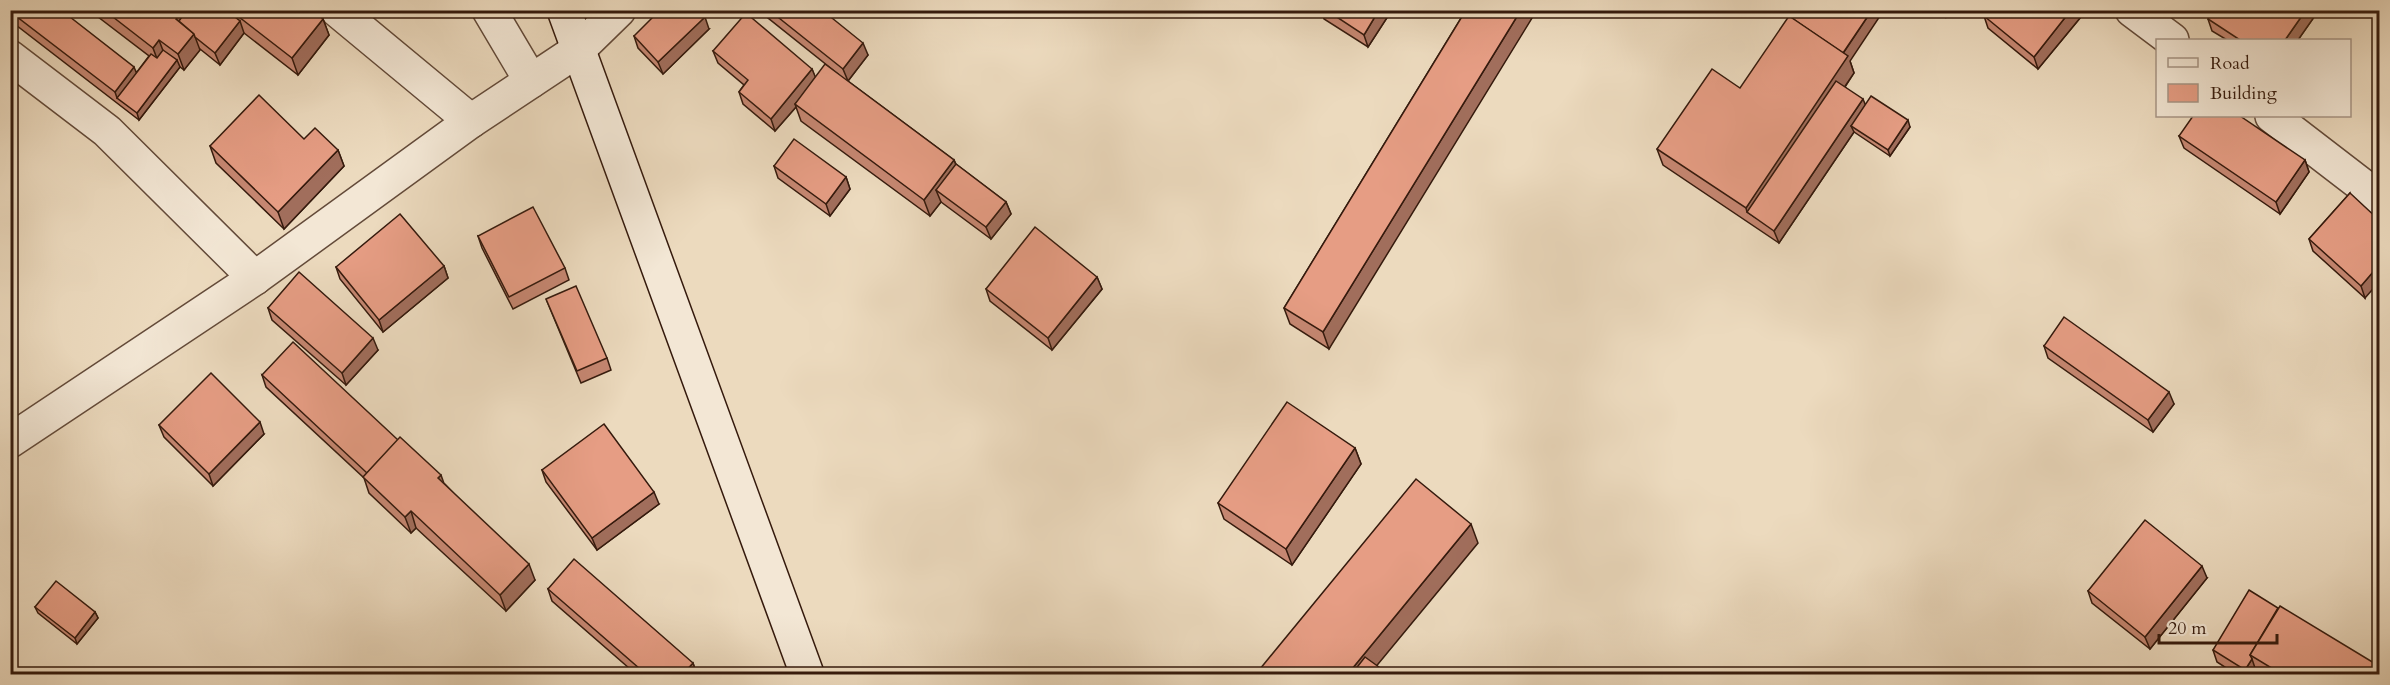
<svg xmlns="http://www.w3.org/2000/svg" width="2390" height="685" viewBox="0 0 2390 685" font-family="Cardo,serif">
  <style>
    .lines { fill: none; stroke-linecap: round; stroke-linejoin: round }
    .street-casing { stroke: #634a39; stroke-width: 36 }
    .secondary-casing { stroke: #351a0d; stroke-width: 36 }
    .street { stroke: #f3e7d5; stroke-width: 33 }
    .secondary { stroke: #f3e7d5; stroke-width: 33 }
    .wall { fill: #c68772; stroke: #351a0d; stroke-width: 1.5 }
    .shaded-wall { fill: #a16e5c; stroke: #351a0d; stroke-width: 1.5 }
    .building { fill: #e69d84; stroke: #351a0d; stroke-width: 1.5 }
  </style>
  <rect width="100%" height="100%" fill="#ecdabe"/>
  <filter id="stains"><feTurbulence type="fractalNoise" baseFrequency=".00333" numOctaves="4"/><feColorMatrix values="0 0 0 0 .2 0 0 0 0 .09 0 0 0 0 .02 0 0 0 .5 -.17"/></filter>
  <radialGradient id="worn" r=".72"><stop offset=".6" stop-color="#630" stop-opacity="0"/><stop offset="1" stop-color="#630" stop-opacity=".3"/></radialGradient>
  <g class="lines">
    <defs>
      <g id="street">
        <path d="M 337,10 L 471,121"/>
        <path d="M 489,10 L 531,81"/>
        <path d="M 2132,10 L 2172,40"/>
        <path d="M 10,57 L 107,131 L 255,278"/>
        <path d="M 2272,116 L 2380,199"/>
        <path d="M 10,441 L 255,278 L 471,121 L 578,50 L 619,10"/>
      </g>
      <path id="secondary" d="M 564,10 L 807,674"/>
    </defs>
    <use href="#street" class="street-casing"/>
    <use href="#secondary" class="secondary-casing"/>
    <use href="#street" class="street"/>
    <use href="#secondary" class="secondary"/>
  </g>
  <g class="wall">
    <path d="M 89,10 L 184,10 L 185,13 L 187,10 L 312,10 L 323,19 L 329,35 L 298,75 L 244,33 L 220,65 L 200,49 L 184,70 L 180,67 L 139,120 L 16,25 L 12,13 L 137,72 L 149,56 Z"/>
    <path d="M 758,10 L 822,10 L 868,55 L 848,81 L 954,160 L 956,164 L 1006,202 L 1011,214 L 991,239 L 941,202 L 930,216 L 801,121 L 796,107 L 775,131 L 743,104 L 739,92 L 744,85 L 718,63 L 713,51 L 812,69 L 815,77 L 838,74 Z"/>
    <path d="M 1321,10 L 1392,10 L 1368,47 L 1324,19 Z"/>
    <path d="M 1466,10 L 1329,349 L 1290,324 L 1284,308 Z"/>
    <path d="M 1937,10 L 1950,10 L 1946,17 Z"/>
    <path d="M 1986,10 L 2077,10 L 2080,18 L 2038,69 L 1988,28 L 1984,16 L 1988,12 Z"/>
    <path d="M 2214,10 L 2319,10 L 2298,40 L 2227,40 L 2212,31 L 2208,19 Z"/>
    <path d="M 709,29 L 663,74 L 638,48 L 634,36 Z"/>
    <path d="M 1850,61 L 1854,73 L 1845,87 L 1865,104 L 1910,127 L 1890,156 L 1854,132 L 1779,243 L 1663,165 L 1657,149 L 1740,88 Z"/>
    <path d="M 2179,136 L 2305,160 L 2309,172 L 2280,214 L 2184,148 Z"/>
    <path d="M 304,139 L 338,150 L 344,166 L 284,229 L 216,163 L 210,146 Z"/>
    <path d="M 774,166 L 846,177 L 850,189 L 830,216 L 778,178 Z"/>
    <path d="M 2350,193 L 2365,298 L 2313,251 L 2309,239 Z"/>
    <path d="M 478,236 L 565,268 L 569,280 L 513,309 L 482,248 Z"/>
    <path d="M 444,266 L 448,278 L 383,332 L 340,279 L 336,267 Z"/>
    <path d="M 1097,277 L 1102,289 L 1052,350 L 990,301 L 986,289 Z"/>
    <path d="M 546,299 L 607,358 L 611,370 L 581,383 Z"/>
    <path d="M 268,308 L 378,350 L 346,385 L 272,320 Z"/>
    <path d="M 2044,346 L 2174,404 L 2153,432 L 2048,358 Z"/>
    <path d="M 262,375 L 445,484 L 535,580 L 506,611 L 416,528 L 411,533 L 369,493 L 364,478 L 266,387 Z"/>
    <path d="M 159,425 L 264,434 L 213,486 L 164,437 Z"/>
    <path d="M 1355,448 L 1361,464 L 1292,565 L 1224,519 L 1218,503 Z"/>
    <path d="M 542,470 L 659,504 L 597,550 L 546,482 Z"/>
    <path d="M 2207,578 L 2150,649 L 2092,603 L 2088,591 Z"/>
    <path d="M 548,589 L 693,663 L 697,675 L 637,675 L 552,601 Z"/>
    <path d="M 35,607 L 95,612 L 98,618 L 77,644 L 38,613 Z"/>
    <path d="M 2278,608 L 2379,675 L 2262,675 L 2256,671 L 2254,675 L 2237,675 L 2217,662 L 2213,650 Z"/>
  </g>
  <g class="shaded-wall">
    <path d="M 182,10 L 184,10 L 189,25 L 186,30 L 176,19 Z"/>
    <path d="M 1379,10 L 1392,10 L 1368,47 L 1364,35 Z"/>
    <path d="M 1521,10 L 1537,10 L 1329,349 L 1323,332 Z"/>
    <path d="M 1872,10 L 1884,10 L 1850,61 L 1854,73 L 1756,218 L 1747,212 L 1746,208 L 1842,55 Z"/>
    <path d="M 1943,10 L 1950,10 L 1946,17 Z"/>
    <path d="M 2071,10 L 2077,10 L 2080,18 L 2038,69 L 2034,57 Z"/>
    <path d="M 2306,10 L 2319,10 L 2298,40 L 2285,40 Z"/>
    <path d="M 705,17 L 709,29 L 663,74 L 658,62 Z"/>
    <path d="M 323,19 L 329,35 L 298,75 L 292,58 Z"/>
    <path d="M 240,21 L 244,33 L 220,65 L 215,53 Z"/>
    <path d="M 194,34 L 200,50 L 184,70 L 178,54 Z"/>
    <path d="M 159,40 L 165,56 L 159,64 L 153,48 Z"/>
    <path d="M 863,43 L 868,55 L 848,81 L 843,69 Z"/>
    <path d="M 177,60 L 180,67 L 139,120 L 137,113 Z"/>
    <path d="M 134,67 L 139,79 L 117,98 L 115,92 Z"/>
    <path d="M 812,69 L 817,81 L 795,104 L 796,107 L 775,131 L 771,119 Z"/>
    <path d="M 1863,99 L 1868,111 L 1851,126 L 1854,132 L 1779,243 L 1774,231 Z"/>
    <path d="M 1908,120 L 1910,127 L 1890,156 L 1888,150 Z"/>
    <path d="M 338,150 L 344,166 L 284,229 L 278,212 Z"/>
    <path d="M 954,160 L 960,176 L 936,190 L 941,202 L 930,216 L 924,200 Z"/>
    <path d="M 2305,160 L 2309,172 L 2280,214 L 2276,202 Z"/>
    <path d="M 846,177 L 850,189 L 830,216 L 826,204 Z"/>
    <path d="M 1006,202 L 1011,214 L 991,239 L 986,227 Z"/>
    <path d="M 2379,265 L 2379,282 L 2365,298 L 2361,286 Z"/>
    <path d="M 444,266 L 448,278 L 383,332 L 379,320 Z"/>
    <path d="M 1097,277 L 1102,289 L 1052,350 L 1048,338 Z"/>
    <path d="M 373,338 L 378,350 L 346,385 L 342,373 Z"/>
    <path d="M 2169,392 L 2174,404 L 2153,432 L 2148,420 Z"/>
    <path d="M 260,422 L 264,434 L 213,486 L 209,474 Z"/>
    <path d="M 1355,448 L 1361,464 L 1292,565 L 1286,549 Z"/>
    <path d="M 441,475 L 447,492 L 438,478 Z"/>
    <path d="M 654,492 L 659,504 L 597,550 L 592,538 Z"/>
    <path d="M 411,511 L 416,528 L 411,533 L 405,517 Z"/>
    <path d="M 1471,524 L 1478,543 L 1369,675 L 1347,675 Z"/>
    <path d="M 529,564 L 535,580 L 506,611 L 500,595 Z"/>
    <path d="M 2202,566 L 2207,578 L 2150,649 L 2145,637 Z"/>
    <path d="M 95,612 L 98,618 L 77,644 L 75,638 Z"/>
    <path d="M 2252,659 L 2256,671 L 2254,675 L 2247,675 L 2245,670 Z"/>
    <path d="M 693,663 L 697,675 L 682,675 Z"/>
  </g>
  <g class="building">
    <path d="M 14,10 L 61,10 L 134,67 L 115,92 L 12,13 Z"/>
    <path d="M 104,10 L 182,10 L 176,19 L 194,34 L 178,54 L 159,40 L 153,48 Z"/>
    <path d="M 187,10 L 226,10 L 240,21 L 215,53 L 195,37 L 194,34 L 179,21 Z"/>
    <path d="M 230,10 L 312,10 L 323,19 L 292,58 Z"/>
    <path d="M 660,10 L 699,10 L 705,17 L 658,62 L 634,36 Z"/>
    <path d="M 769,10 L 822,10 L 863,43 L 843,69 Z"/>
    <path d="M 1326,10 L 1379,10 L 1364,35 Z"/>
    <path d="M 1466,10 L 1521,10 L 1323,332 L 1284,308 Z"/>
    <path d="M 1797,10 L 1872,10 L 1843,53 L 1792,18 Z"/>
    <path d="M 1989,10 L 2071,10 L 2034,57 L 1984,16 Z"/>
    <path d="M 2214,10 L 2306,10 L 2285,40 L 2240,40 L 2208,19 Z"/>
    <path d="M 746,13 L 812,69 L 771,119 L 739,92 L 748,80 L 713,51 Z"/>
    <path d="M 1789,16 L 1848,56 L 1746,208 L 1657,149 L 1712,69 L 1740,88 Z"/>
    <path d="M 163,50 L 177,60 L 137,113 L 117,98 L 151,54 L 157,58 Z"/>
    <path d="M 825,64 L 954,160 L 924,200 L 795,104 Z"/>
    <path d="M 1836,81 L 1863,99 L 1774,231 L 1747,212 Z"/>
    <path d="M 259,95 L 304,139 L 315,128 L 338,150 L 278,212 L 210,146 Z"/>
    <path d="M 1871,96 L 1908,120 L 1888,150 L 1851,126 Z"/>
    <path d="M 2193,116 L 2240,116 L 2305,160 L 2276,202 L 2179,136 Z"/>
    <path d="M 794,139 L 846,177 L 826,204 L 774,166 Z"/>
    <path d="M 956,164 L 1006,202 L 986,227 L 936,190 Z"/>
    <path d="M 2350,193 L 2379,220 L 2379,265 L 2361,286 L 2309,239 Z"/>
    <path d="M 533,207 L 565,268 L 509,297 L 478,236 Z"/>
    <path d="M 400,214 L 444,266 L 379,320 L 336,267 Z"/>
    <path d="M 1035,227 L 1097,277 L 1048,338 L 986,289 Z"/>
    <path d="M 299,272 L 373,338 L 342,373 L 268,308 Z"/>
    <path d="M 576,286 L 607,358 L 577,371 L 546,299 Z"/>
    <path d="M 2064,317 L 2169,392 L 2148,420 L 2044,346 Z"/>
    <path d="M 293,342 L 398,440 L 367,473 L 262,375 Z"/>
    <path d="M 211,373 L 260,422 L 209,474 L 159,425 Z"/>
    <path d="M 1287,402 L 1355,448 L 1286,549 L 1218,503 Z"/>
    <path d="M 604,424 L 654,492 L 592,538 L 542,470 Z"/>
    <path d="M 400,437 L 441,475 L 438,478 L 529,564 L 500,595 L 411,511 L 405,517 L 363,477 Z"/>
    <path d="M 1416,479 L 1471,524 L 1347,675 L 1255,675 Z"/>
    <path d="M 2145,520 L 2202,566 L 2145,637 L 2088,591 Z"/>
    <path d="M 574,559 L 693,663 L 682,675 L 647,675 L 548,589 Z"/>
    <path d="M 56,581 L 95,612 L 75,638 L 35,607 Z"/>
    <path d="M 2249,590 L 2278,608 L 2250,655 L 2252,659 L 2245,670 L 2213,650 Z"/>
    <path d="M 2280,606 L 2379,666 L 2379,675 L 2283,675 L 2250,655 Z"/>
    <path d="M 1365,657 L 1390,675 L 1351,675 Z"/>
  </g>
  <rect width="2390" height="685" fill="none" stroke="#ecdabe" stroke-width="36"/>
  <rect x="12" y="12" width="2366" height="661" fill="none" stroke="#351a0d" stroke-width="3"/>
  <rect x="18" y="18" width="2354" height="649" fill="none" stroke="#351a0d" stroke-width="1.5"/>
  <rect x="2156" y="39" width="195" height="78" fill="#f3e7d5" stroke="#a79585" stroke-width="1.5"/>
  <rect x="2168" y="58" width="30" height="9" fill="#f3e7d5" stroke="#a79585" stroke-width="1.5"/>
  <text x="2210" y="69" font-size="18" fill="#351a0d">Road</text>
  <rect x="2168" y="84" width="30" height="18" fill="#e69d84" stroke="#a79585" stroke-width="1.5"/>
  <text x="2210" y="99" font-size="18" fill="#351a0d">Building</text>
  <path d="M2159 634v9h118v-9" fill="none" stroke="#351a0d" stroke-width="3"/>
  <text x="2168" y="634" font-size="18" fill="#351a0d" stroke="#f3e7d5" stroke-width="4.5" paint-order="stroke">20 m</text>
  <rect width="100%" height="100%" filter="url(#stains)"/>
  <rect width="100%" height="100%" fill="url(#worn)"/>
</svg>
